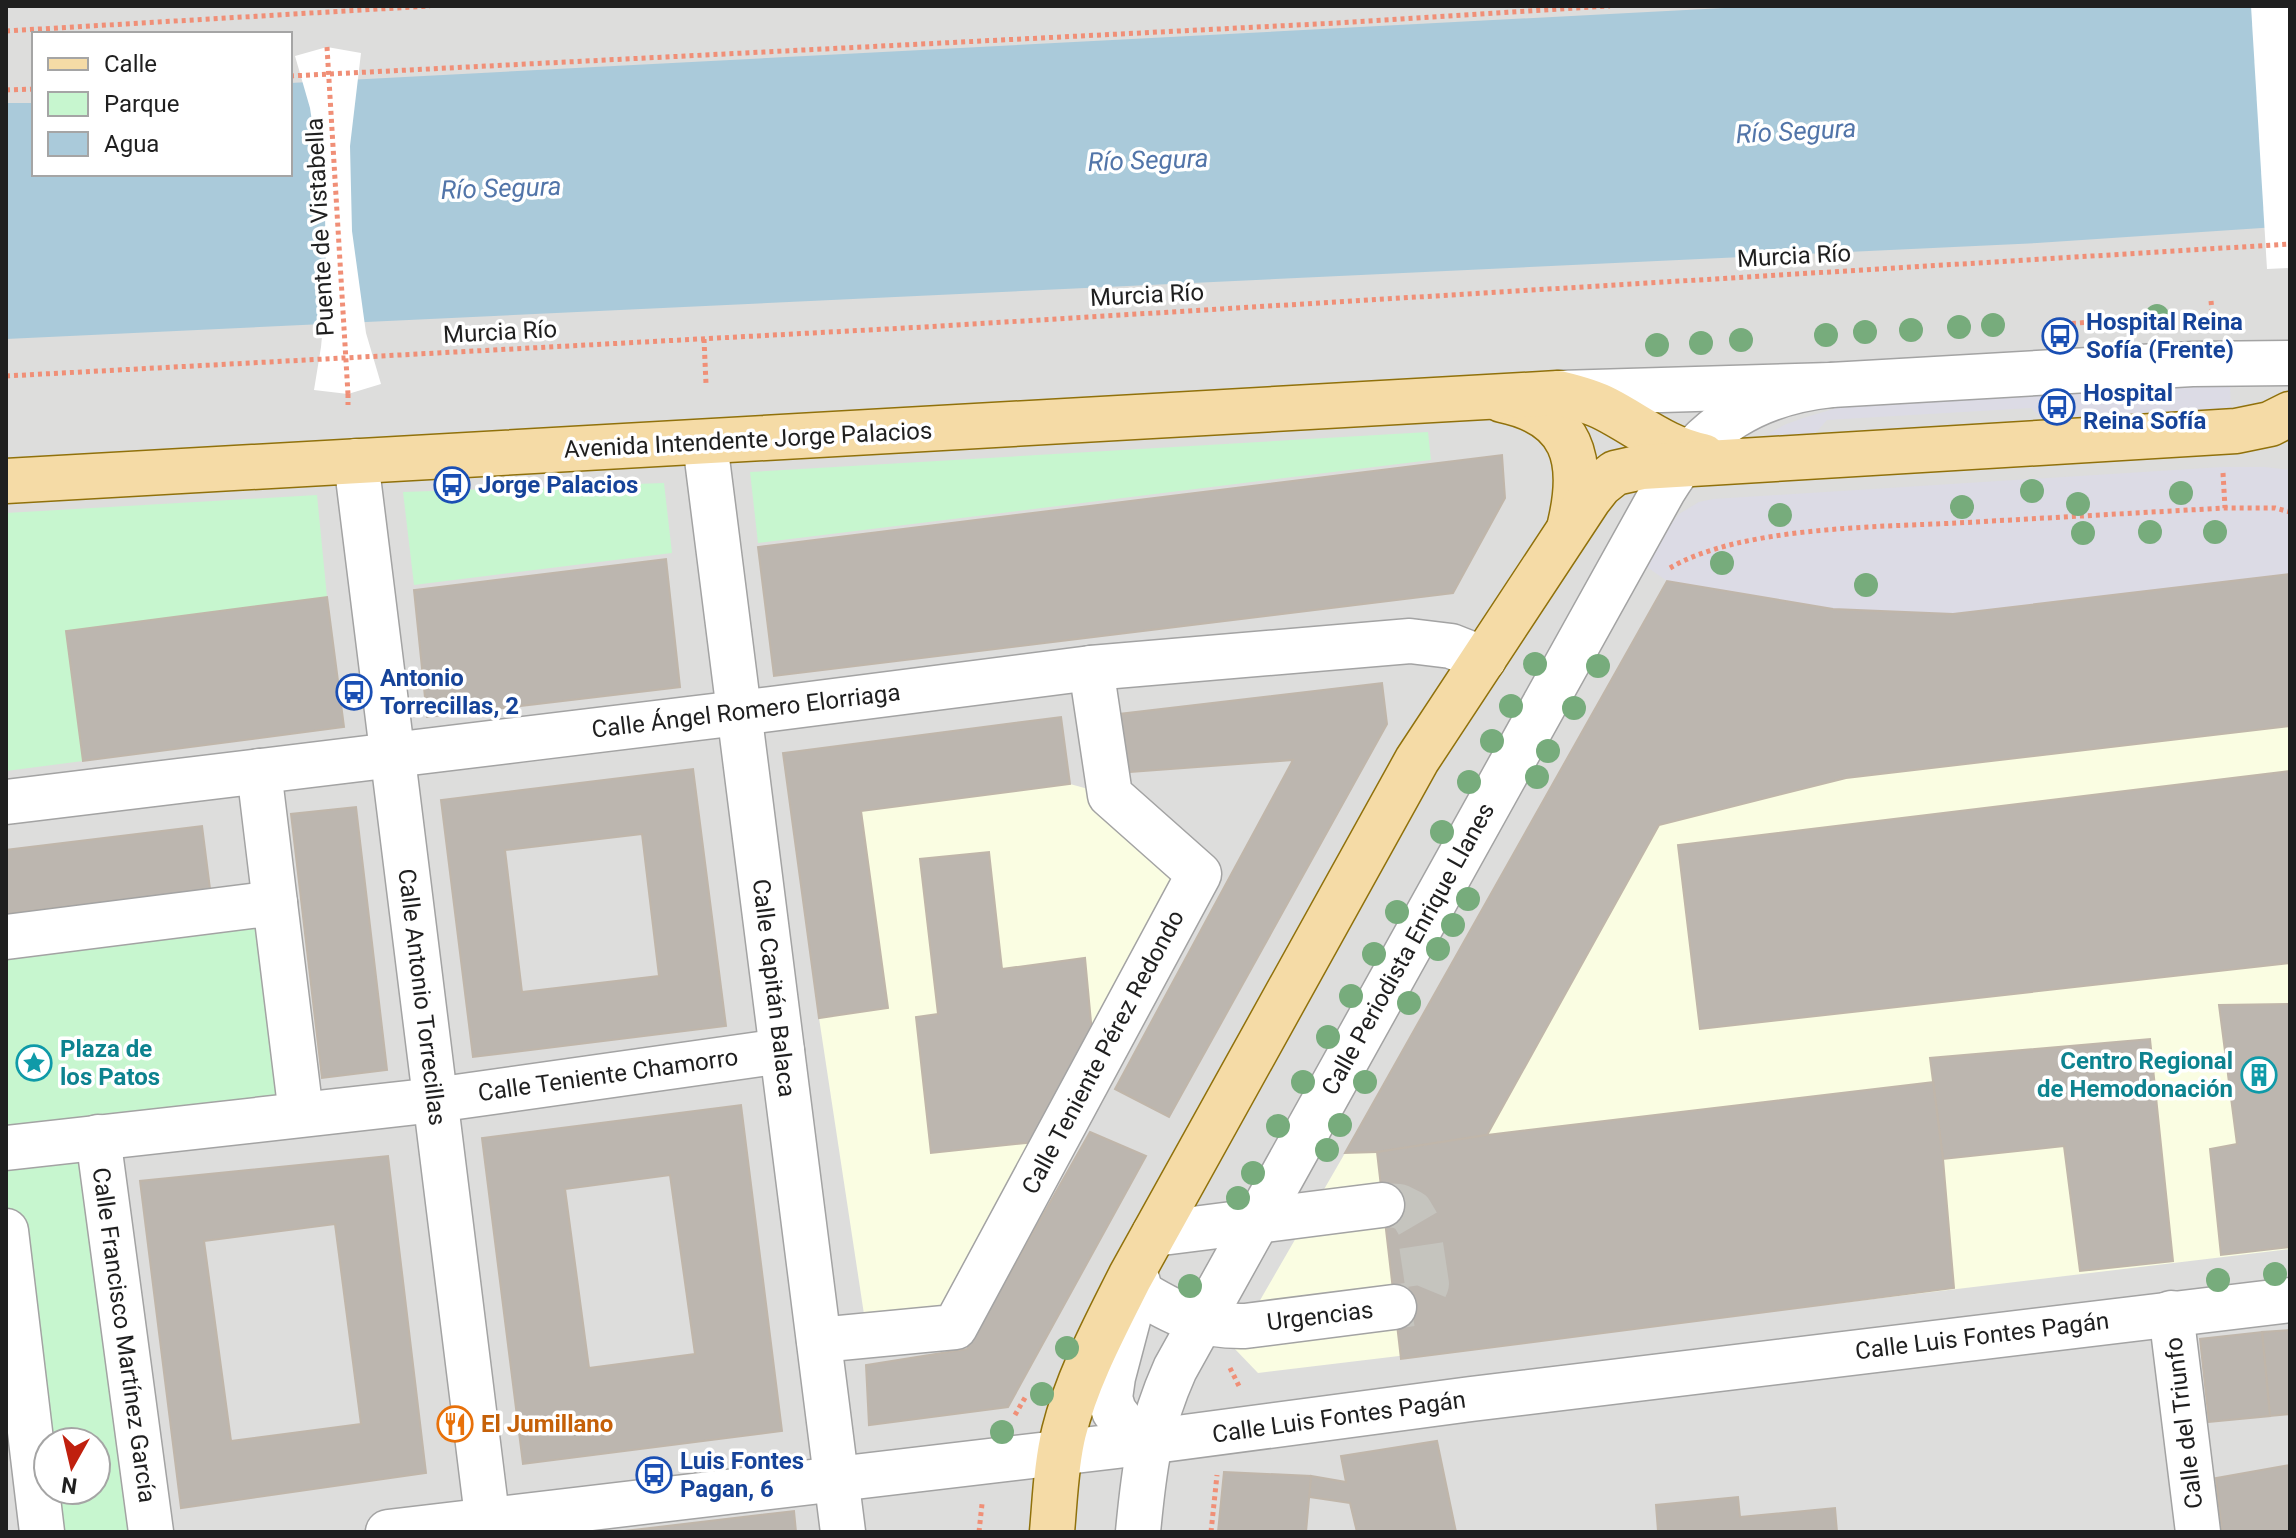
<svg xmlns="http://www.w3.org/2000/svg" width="2296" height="1538" viewBox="0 0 2296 1538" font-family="Roboto,sans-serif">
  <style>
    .residential { fill: #dddddc; fill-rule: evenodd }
    .education { fill: #fafde2 }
    .park { fill: #c7f6cf; fill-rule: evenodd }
    .plaza { fill: #dcdbe5 }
    .water { fill: #aacada }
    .pier { fill: #fff }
    .building { fill: #bcb6af; stroke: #c0b6aa; stroke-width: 2; fill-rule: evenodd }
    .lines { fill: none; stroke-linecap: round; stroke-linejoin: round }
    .minor-tunnel { stroke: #c5c4be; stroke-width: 44; stroke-dasharray: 44 22; stroke-linecap: butt }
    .minor-casing { stroke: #a3a3a3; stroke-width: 47 }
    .major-casing { stroke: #90710b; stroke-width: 47 }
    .path { stroke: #f08f77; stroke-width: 5; stroke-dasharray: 4 4; stroke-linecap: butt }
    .minor { stroke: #fff; stroke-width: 44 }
    .major { stroke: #f5dba6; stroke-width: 44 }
    .path-bridge { stroke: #f08f77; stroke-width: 5; stroke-dasharray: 4 4; stroke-linecap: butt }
    .tree { fill: #77ac7c }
    .labels { text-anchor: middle; stroke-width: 7; stroke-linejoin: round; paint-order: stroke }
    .street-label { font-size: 24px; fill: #1f1f1f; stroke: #fff }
    .transit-label { font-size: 24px; font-weight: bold; fill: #164399; stroke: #fff; text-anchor: start }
    .culture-label { font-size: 24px; font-weight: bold; fill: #0d838f; stroke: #fff; text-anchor: start }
    .food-label { font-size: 24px; font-weight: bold; fill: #c56008; stroke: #fff; text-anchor: start }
    .water-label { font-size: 26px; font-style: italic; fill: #5275a9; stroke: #fff }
  </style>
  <rect width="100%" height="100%" fill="#efede6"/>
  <path class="residential" d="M 6,6 L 2290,6 L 2290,1532 L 6,1532 ZM 34,34 L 290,34 L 290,174 L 34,174 ZM 48,1442 L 96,1442 L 96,1490 L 48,1490 Z"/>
  <g class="education">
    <path d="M 2290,574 L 2290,1249 L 1258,1373 L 1233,1347 L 1345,1153 L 1667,581 L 1833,609 Z"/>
    <path d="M 1070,784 L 1110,795 L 1199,874 L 955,1327 L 867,1334 L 819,1018 L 888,1008 L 861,811 Z"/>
  </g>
  <g class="park">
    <path d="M 1428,432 L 1431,460 L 758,543 L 750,472 Z"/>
    <path d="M 664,483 L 672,553 L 414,585 L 403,492 Z"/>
    <path d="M 317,495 L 327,597 L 66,631 L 83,761 L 6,771 L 6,513 Z"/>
    <path d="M 275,903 L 301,1114 L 98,1137 L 151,1532 L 42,1532 L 6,1231 L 6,938 ZM 48,1442 L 96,1442 L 96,1490 L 48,1490 Z"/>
  </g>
  <g class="plaza">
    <path d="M 2230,385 L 2231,412 L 2048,423 L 2031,408 L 1827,420 L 1812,437 L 1766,438 L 1765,436 L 1784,425 L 1803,418 L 1837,408 L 1865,405 Z"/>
    <path d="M 2222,467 L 2265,467 L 2290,470 L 2290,574 L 1953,614 L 1833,609 L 1667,581 L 1647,567 L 1665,532 L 1679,514 L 1699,502 L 1713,499 Z"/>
  </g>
  <path class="water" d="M 1762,6 L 2290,6 L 2290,226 L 2037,243 L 6,339 L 6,103 L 34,103 L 34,174 L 290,174 L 290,83 Z"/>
  <g class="pier">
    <path d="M 2251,6 L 2290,6 L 2290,268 L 2267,269 Z"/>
    <path d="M 327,47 L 361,53 L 350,146 L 352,231 L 366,333 L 381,384 L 348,394 L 314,390 L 321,347 L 326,294 L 325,209 L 310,108 L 295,56 Z"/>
  </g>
  <g class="building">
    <path d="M 1502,455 L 1505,498 L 1453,593 L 774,676 L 758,547 Z"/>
    <path d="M 666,559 L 680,687 L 427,717 L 414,590 Z"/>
    <path d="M 2290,574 L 2290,726 L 1846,778 L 1659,825 L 1487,1135 L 1377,1152 L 1345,1153 L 1667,581 L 1833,609 L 1953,614 Z"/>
    <path d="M 327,597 L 344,727 L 83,761 L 66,631 Z"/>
    <path d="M 1382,683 L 1387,724 L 1169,1117 L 1115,1089 L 1293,760 L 1117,773 L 1111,715 Z"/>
    <path d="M 1061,717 L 1070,784 L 861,811 L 888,1008 L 819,1018 L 783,753 Z"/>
    <path d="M 693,769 L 726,1026 L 473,1057 L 441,800 ZM 642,834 L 659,976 L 522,992 L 505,850 Z"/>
    <path d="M 2290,771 L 2290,963 L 1700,1029 L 1678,845 Z"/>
    <path d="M 356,807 L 387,1070 L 322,1078 L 291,814 Z"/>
    <path d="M 202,826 L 210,889 L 6,914 L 6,850 Z"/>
    <path d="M 989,852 L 1002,969 L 1085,958 L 1094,1054 L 1045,1141 L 931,1153 L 916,1017 L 938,1014 L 920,859 Z"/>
    <path d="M 2290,1004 L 2290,1247 L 2221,1255 L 2210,1149 L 2237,1144 L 2219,1005 Z"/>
    <path d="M 2150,1039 L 2173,1261 L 2080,1271 L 2064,1146 L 1943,1159 L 1930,1058 Z"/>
    <path d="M 1933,1082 L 1943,1159 L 1954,1288 L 1401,1359 L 1377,1152 L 1487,1135 Z"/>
    <path d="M 741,1105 L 782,1431 L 523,1464 L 482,1138 ZM 670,1175 L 695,1354 L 589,1368 L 565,1189 Z"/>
    <path d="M 1090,1132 L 1146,1156 L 1008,1407 L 869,1425 L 866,1365 L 967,1349 Z"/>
    <path d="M 388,1156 L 426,1473 L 181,1508 L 140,1181 ZM 335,1224 L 361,1424 L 231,1441 L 204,1241 Z"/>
    <path d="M 2290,1330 L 2290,1414 L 2270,1416 L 2262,1332 Z"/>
    <path d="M 2262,1332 L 2270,1416 L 2209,1422 L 2200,1339 Z"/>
    <path d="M 1437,1441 L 1456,1532 L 1357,1532 L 1350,1503 L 1309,1497 L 1311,1476 L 1346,1482 L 1341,1456 Z"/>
    <path d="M 2290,1465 L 2290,1532 L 2222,1532 L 2216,1478 Z"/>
    <path d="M 1224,1472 L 1311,1476 L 1306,1532 L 1218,1532 Z"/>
    <path d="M 1738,1497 L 1740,1517 L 1835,1508 L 1837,1532 L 1651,1532 L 1658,1531 L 1656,1505 Z"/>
    <path d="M 794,1511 L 796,1532 L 616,1532 Z"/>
  </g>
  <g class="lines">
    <path class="minor-tunnel" d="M 1382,1205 L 1399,1206 L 1411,1212 L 1418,1224 L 1427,1284 L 1422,1296 L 1413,1304 L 1394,1307"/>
    <defs>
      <g id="minor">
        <path d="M 1560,393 L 1831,385 L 2192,364 L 2290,363"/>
        <path d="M 705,443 L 843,1532"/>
        <path d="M 356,461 L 489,1532"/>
        <path d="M 259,771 L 275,903"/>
        <path d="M 6,802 L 771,709 L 1091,668 L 1410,641 L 1451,646 L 1484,659"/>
        <path d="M 6,937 L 275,903 L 301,1114"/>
        <path d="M 98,1137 L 151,1532"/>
        <path d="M 6,1148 L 435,1100 L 782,1051"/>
        <path d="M 6,1231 L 42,1532"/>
        <path d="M 1154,1234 L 1382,1205"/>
        <path d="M 1138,1282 L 1113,1377 L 1110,1398 L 1114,1411 L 1126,1427 L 1149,1442"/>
        <path d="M 1136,1290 C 1173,1313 1201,1327 1245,1326 L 1394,1307"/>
        <path d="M 2171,1313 L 2198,1532"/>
        <path d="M 819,1340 L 955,1327 L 1199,874 L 1110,795 L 1091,668"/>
        <path d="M 388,1532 L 1117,1446 L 1471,1399 L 2290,1300"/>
        <path d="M 1138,1532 C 1144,1469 1149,1427 1175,1369 L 1663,491 C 1702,426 1756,393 1831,385"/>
      </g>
      <g id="major">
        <path d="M 1502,400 C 1574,415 1585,460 1570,524"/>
        <path d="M 6,481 L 1558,393 C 1575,397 1591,401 1606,409 C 1639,426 1666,449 1703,456"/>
        <path d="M 1052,1532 C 1055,1499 1056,1464 1064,1432 C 1077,1379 1105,1327 1130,1277 L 1417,760 L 1589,499 L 1600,485 L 1615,473 L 1642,467 L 2236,431 L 2270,424 L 2290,414"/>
      </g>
    </defs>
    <use href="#minor" class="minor-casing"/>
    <use href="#major" class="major-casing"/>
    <g class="path">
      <path d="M 6,31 L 430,6"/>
      <path d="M 290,76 L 1337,23 L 1610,6"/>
      <path d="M 6,90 L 34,89"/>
      <path d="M 2211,301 L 2213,320"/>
      <path d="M 2048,325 L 2093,322 L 2097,324"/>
      <path d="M 704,339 L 706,384"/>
      <path d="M 6,376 L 924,327 L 2290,244"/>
      <path d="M 348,394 L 348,405"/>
      <path d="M 2223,473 L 2225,508"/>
      <path d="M 1670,568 C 1739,527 1876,527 1957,523 C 2046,518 2135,513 2225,508 L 2275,508 L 2290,512"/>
      <path d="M 1230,1368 L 1240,1388"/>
      <path d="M 1015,1415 L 1026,1396"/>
      <path d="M 979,1532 L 982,1504"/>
      <path d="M 1211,1532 L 1217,1475"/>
    </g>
    <use href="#minor" class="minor"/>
    <use href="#major" class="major"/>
    <path class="path-bridge" d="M 327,47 L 348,394"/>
  </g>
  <g class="tree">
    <circle cx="2157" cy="316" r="12"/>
    <circle cx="1993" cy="325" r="12"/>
    <circle cx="1959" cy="327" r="12"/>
    <circle cx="1911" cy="330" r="12"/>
    <circle cx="1865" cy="332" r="12"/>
    <circle cx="1826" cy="335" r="12"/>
    <circle cx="1741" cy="340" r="12"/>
    <circle cx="1701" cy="343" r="12"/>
    <circle cx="1657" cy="345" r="12"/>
    <circle cx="2032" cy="491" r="12"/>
    <circle cx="2181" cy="493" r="12"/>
    <circle cx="2078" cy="504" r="12"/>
    <circle cx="1962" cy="507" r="12"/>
    <circle cx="1780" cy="515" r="12"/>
    <circle cx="2150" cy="532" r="12"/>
    <circle cx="2215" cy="532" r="12"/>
    <circle cx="2083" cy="533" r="12"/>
    <circle cx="1722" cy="563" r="12"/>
    <circle cx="1866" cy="585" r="12"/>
    <circle cx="1535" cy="664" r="12"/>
    <circle cx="1598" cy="666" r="12"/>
    <circle cx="1511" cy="706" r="12"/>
    <circle cx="1574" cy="708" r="12"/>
    <circle cx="1492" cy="741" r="12"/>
    <circle cx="1548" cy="751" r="12"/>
    <circle cx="1537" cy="777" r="12"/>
    <circle cx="1469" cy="782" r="12"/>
    <circle cx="1442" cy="832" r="12"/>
    <circle cx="1468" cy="899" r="12"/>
    <circle cx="1397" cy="912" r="12"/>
    <circle cx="1453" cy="925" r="12"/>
    <circle cx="1438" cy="949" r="12"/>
    <circle cx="1374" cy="954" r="12"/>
    <circle cx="1351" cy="996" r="12"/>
    <circle cx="1409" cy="1003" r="12"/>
    <circle cx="1328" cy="1037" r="12"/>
    <circle cx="1303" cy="1082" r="12"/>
    <circle cx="1365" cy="1082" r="12"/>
    <circle cx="1340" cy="1125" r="12"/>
    <circle cx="1278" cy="1126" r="12"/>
    <circle cx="1327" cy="1150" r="12"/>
    <circle cx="1253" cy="1173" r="12"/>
    <circle cx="1238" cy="1198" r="12"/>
    <circle cx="2275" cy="1274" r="12"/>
    <circle cx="2218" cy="1280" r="12"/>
    <circle cx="1190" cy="1286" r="12"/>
    <circle cx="1067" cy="1348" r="12"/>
    <circle cx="1042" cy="1394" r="12"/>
    <circle cx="1002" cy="1432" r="12"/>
  </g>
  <defs>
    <symbol id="bus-ring" viewBox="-11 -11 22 22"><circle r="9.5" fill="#fff" stroke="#1a4fb4" stroke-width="1.5"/><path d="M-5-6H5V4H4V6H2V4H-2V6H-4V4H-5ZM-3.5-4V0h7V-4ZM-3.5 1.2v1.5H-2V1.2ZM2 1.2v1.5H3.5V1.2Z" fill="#1a4fb4"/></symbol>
    <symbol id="sight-ring" viewBox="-11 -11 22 22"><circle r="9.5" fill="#fff" stroke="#0f9aa8" stroke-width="1.5"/><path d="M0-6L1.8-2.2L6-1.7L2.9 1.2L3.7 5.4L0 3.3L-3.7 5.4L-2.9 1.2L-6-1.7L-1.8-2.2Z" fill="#0f9aa8"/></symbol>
    <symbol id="building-ring" viewBox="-11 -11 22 22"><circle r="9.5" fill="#fff" stroke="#0f9aa8" stroke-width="1.5"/><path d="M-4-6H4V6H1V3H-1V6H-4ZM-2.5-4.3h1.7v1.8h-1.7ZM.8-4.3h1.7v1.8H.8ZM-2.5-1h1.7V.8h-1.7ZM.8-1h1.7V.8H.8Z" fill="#0f9aa8"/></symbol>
    <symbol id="restaurant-ring" viewBox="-11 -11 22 22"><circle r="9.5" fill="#fff" stroke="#e8710a" stroke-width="1.5"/><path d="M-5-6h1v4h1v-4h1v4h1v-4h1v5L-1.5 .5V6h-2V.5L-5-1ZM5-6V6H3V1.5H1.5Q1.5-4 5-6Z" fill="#e8710a"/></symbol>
  </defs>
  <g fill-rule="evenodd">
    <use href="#bus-ring" x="2040" y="316" width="40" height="40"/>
    <use href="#bus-ring" x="2037" y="387" width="40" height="40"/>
    <use href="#bus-ring" x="432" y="465" width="40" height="40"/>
    <use href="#bus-ring" x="334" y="672" width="40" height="40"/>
    <use href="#sight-ring" x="14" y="1043" width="40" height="40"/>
    <use href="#building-ring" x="2239" y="1055" width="40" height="40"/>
    <use href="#restaurant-ring" x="435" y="1404" width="40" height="40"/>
    <use href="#bus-ring" x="634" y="1455" width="40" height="40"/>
  </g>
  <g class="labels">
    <g class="street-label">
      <text transform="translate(320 227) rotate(-93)" y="8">Puente de Vistabella</text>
      <text transform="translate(1794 256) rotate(-3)" y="8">Murcia Río</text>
      <text transform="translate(1147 295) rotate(-3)" y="8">Murcia Río</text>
      <text transform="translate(500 332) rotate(-3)" y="8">Murcia Río</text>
      <text transform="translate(748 440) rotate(-3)" y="8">Avenida Intendente Jorge Palacios</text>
      <text transform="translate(746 711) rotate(-7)" y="8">Calle Ángel Romero Elorriaga</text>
      <text transform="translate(1408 949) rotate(-61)" y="8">Calle Periodista Enrique Llanes</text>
      <text transform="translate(774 988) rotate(83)" y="8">Calle Capitán Balaca</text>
      <text transform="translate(422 997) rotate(83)" y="8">Calle Antonio Torrecillas</text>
      <text transform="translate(1103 1052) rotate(-62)" y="8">Calle Teniente Pérez Redondo</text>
      <text transform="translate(608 1075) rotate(-8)" y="8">Calle Teniente Chamorro</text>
      <text transform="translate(1320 1316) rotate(-7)" y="8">Urgencias</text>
      <text transform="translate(124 1335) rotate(82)" y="8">Calle Francisco Martínez García</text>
      <text transform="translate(1982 1336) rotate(-7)" y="8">Calle Luis Fontes Pagán</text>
      <text transform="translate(1339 1417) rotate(-8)" y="8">Calle Luis Fontes Pagán</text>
      <text transform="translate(2184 1423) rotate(-97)" y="8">Calle del Triunfo</text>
    </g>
    <g class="transit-label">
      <text x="2086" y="330">Hospital Reina<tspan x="2086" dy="28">Sofía (Frente)</tspan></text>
      <text x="2083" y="401">Hospital<tspan x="2083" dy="28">Reina Sofía</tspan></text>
      <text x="478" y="493">Jorge Palacios</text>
      <text x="380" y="686">Antonio<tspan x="380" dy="28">Torrecillas, 2</tspan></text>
      <text x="680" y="1469">Luis Fontes<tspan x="680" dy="28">Pagan, 6</tspan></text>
    </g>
    <g class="culture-label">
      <text x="60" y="1057">Plaza de<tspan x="60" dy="28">los Patos</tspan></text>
      <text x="2233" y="1069" text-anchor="end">Centro Regional<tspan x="2233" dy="28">de Hemodonación</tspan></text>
    </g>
    <g class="food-label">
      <text x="481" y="1432">El Jumillano</text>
    </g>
    <g class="water-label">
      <text transform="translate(1796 131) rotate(-3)" y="9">Río Segura</text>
      <text transform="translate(1148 160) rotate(-2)" y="9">Río Segura</text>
      <text transform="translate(501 188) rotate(-2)" y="9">Río Segura</text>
    </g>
  </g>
  <rect width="2296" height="1538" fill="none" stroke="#1f1f1f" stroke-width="16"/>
  <rect x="32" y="32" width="260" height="144" fill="#ffffff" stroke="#a5a5a5" stroke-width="2"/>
  <rect x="48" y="58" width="40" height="12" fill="#f5dba6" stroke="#a5a5a5" stroke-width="2"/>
  <text x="104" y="72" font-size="24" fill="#1f1f1f">Calle</text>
  <rect x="48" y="92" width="40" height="24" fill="#c7f6cf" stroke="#a5a5a5" stroke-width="2"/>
  <text x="104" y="112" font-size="24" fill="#1f1f1f">Parque</text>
  <rect x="48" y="132" width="40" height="24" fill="#aacada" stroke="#a5a5a5" stroke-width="2"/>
  <text x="104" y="152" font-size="24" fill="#1f1f1f">Agua</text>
  <g transform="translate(72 1466) rotate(188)"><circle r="38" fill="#ffffff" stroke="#a5a5a5" stroke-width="2"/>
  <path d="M0-6L14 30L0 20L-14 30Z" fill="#c0200e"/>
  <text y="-12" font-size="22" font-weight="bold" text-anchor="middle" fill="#1f1f1f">N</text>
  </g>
</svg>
